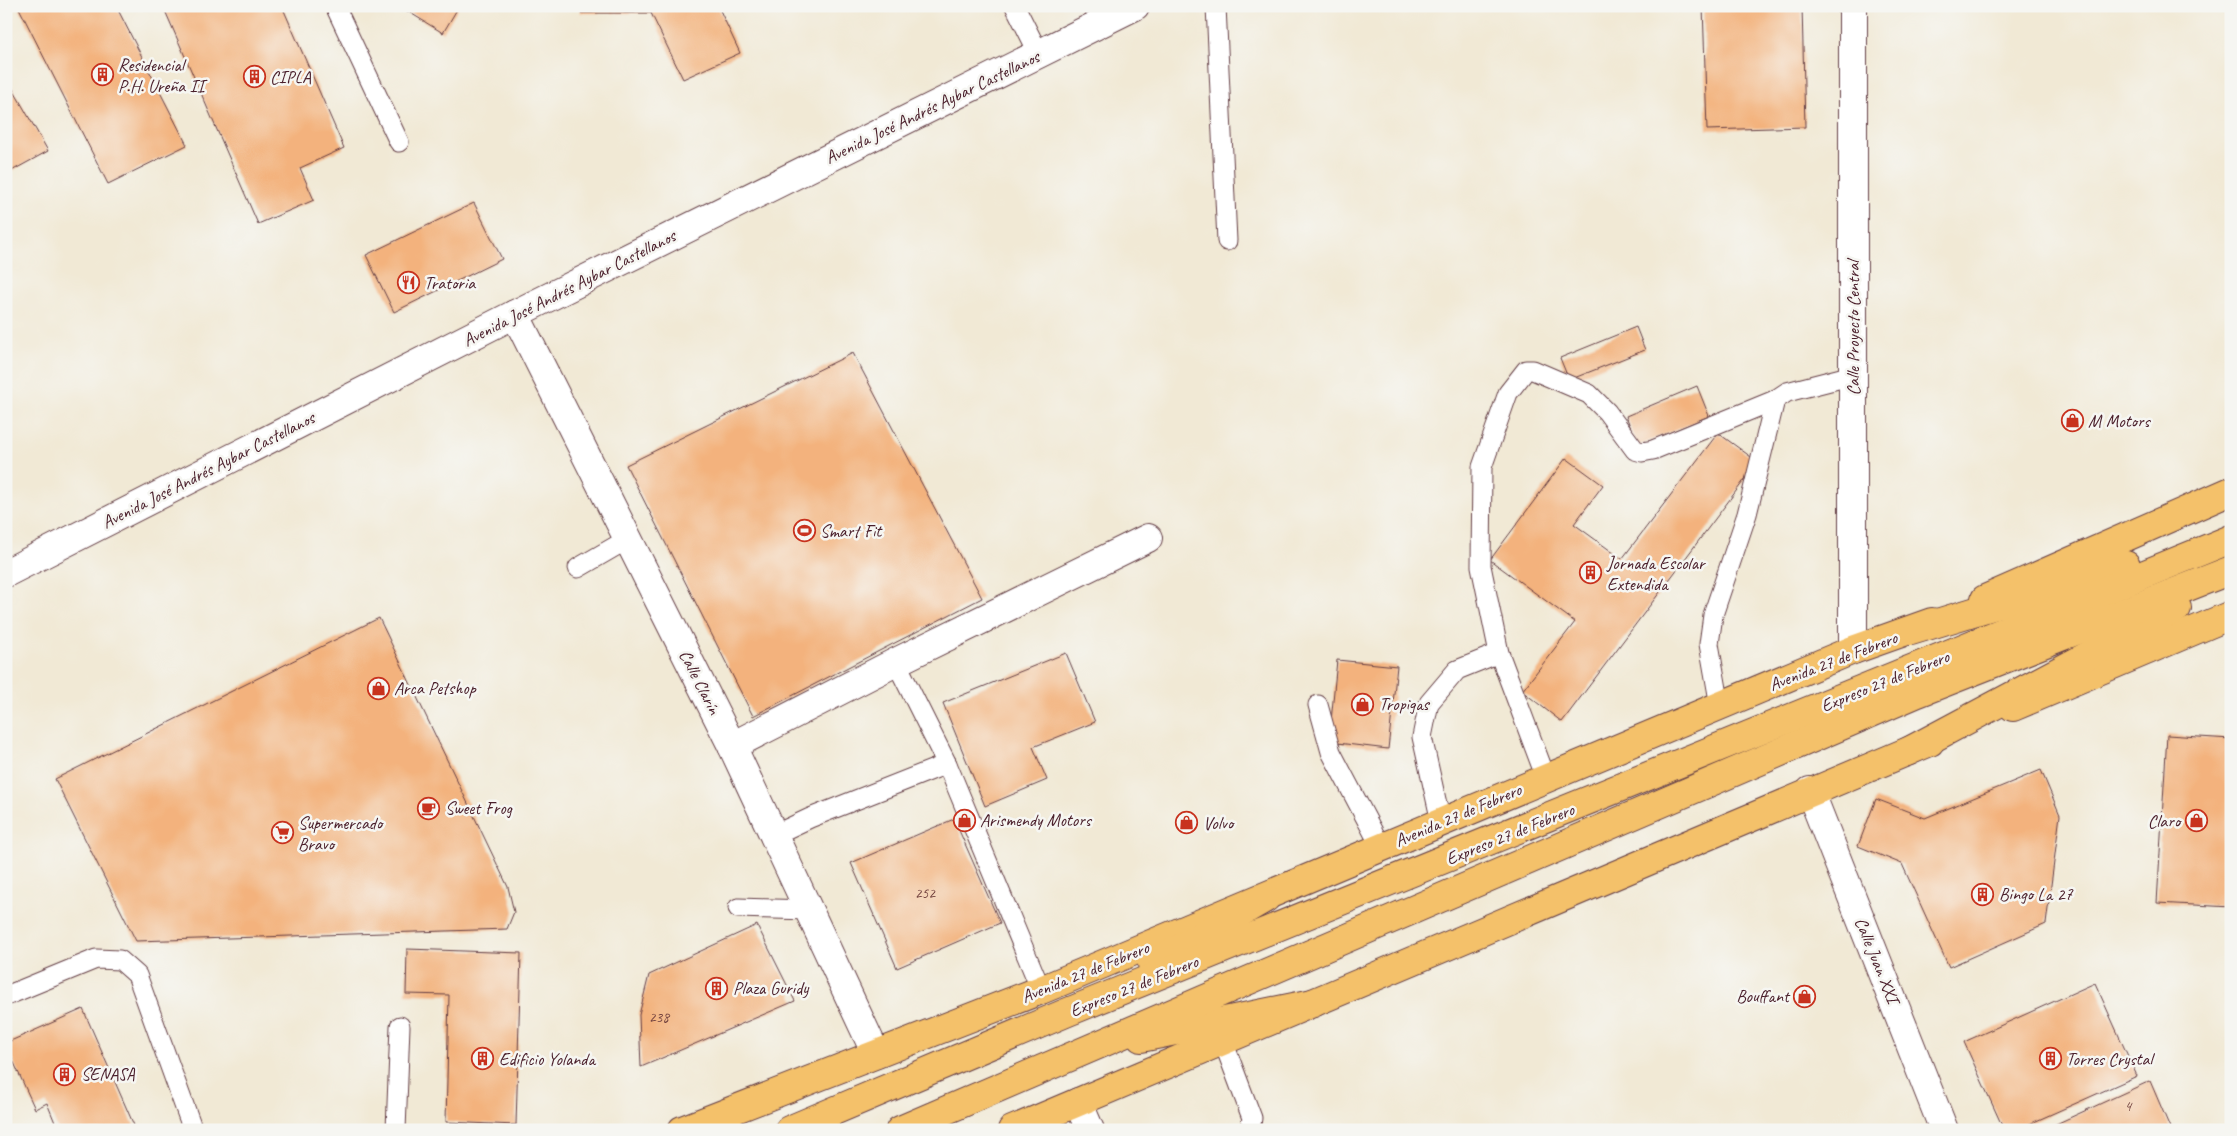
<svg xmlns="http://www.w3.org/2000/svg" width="2237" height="1136" viewBox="0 0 2237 1136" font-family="Caveat,sans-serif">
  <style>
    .building { fill: #f3b27d }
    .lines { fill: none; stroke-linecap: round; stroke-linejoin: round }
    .lane-casing { stroke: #633d44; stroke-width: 21 }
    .street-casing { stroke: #633d44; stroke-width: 30 }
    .primary-casing { stroke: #633d44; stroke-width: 30 }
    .highway-casing { stroke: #633d44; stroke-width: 30 }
    .lane { stroke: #fff; stroke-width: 19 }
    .street { stroke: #fff; stroke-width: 28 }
    .primary { stroke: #f4c16a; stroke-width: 28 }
    .highway { stroke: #f4c16a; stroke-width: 28 }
    .labels { text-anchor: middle; stroke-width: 5; stroke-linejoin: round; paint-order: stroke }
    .number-label { font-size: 15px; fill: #744440 }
    .poi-label { font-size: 18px; fill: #4a1f2b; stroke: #f6f6f2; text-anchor: start }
    .street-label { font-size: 18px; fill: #4a1f2b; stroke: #f6f6f2 }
  </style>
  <rect width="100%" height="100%" fill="#f6f6f2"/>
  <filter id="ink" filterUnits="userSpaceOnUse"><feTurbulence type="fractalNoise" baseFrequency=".02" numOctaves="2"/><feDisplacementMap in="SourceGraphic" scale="10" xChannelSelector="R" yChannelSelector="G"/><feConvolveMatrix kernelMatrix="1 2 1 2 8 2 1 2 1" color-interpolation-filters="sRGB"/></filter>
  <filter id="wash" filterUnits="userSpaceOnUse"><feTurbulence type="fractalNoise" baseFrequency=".0096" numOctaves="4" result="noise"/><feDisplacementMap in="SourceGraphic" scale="20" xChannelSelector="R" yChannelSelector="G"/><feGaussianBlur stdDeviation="1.12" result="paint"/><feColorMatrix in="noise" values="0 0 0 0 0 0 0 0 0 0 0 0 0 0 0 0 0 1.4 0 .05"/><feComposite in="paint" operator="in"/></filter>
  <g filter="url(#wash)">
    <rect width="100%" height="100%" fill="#f1e9d5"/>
    <g id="blocks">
      <g class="building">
        <path d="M 18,6 L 116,6 L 187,145 L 108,184 Z"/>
        <path d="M 163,6 L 282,6 L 344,148 L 300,168 L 314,200 L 258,224 Z"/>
        <path d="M 399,6 L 459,6 L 443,33 Z"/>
        <path d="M 581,6 L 718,6 L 740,53 L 683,79 L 651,13 L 581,13 Z"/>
        <path d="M 1703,6 L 1802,6 L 1805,127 L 1707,130 Z"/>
        <path d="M 6,77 L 48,151 L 6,174 Z"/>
        <path d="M 474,203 L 502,259 L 394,312 L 366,255 Z"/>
        <path d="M 1636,327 L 1645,350 L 1569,380 L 1560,358 Z"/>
        <path d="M 853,353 L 982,598 L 753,716 L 626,465 Z"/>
        <path d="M 1697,386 L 1709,416 L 1638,446 L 1626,416 Z"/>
        <path d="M 1718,433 L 1758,462 L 1562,722 L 1522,691 L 1575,622 L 1490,560 L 1566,458 L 1603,485 L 1574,524 L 1622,559 Z"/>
        <path d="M 379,618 L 508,887 L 514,912 L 507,929 L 136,941 L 55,779 Z"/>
        <path d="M 1066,653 L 1095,722 L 1033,747 L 1047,780 L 985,806 L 943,703 Z"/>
        <path d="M 1337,660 L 1397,666 L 1388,749 L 1329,742 Z"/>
        <path d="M 2167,735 L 2231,739 L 2231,907 L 2157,903 Z"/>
        <path d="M 2041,770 L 2060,815 L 2046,924 L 1949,967 L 1902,864 L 1858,846 L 1876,799 L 1925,818 Z"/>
        <path d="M 954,819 L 1000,923 L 897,968 L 851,863 Z"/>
        <path d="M 757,925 L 795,1001 L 641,1067 L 639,1015 L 649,975 Z"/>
        <path d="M 407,949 L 521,953 L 516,1125 L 446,1122 L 449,995 L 406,994 Z"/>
        <path d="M 2095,983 L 2137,1076 L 2016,1130 L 2004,1130 L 1964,1042 Z"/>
        <path d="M 83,1009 L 136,1130 L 58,1130 L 47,1103 L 35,1109 L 6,1045 L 6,1043 Z"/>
        <path d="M 2150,1081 L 2171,1130 L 2043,1130 Z"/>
      </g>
    </g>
  </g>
  <g filter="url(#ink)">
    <use href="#blocks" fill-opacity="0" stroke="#633d44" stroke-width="1"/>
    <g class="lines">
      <defs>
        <g id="lane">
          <path d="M 335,6 L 399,142"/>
          <path d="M 1015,6 L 1039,54"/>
          <path d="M 1216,6 L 1227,241"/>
          <path d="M 578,568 L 628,539"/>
          <path d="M 896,662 L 947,764 L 1041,990"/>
          <path d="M 1318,705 L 1331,752 L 1381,847"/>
          <path d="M 1720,706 L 1709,644 L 1713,615 L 1747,514 L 1775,400 L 1787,392 L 1853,375"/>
          <path d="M 1546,778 L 1499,653 L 1481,566 L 1482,467 L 1508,393 L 1526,370 L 1533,370 L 1589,394 L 1607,412 L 1635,450 L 1642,452 L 1653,450 L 1775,400"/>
          <path d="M 1441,822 L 1422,737 L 1429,703 L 1457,670 L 1499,653"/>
          <path d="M 774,835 L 810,818 L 947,764"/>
          <path d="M 738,908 L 809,910"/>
          <path d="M 6,996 L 96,959 L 120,960 L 137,975 L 193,1130"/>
          <path d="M 1223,1041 L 1252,1118 L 1250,1130"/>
          <path d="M 396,1130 L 400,1026"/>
        </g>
        <g id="street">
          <path d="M 515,314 L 732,746 L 876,1054"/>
          <path d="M 6,573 L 515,314 L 1135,6"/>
          <path d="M 1853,650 L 1853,6"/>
          <path d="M 732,746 L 896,662 L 1148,538"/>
          <path d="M 1810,791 L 1944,1130"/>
          <path d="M 1078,1102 L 1090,1130"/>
        </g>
        <g id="primary">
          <path d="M 1985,599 L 2231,491"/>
          <path d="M 2013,707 L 2231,615"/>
          <path d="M 682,1130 L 1041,990 L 1853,650 L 1932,622"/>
          <path d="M 1012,1130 L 1930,742"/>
        </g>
        <g id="highway">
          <path d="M 1911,631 L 2126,565"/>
          <path d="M 1907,752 L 2177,608"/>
          <path d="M 1152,964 L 1266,898"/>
          <path d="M 1141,1038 L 1313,1003"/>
          <path d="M 789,1130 L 1068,1012 L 2231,539"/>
          <path d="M 900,1130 L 1918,693 L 2231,570"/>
        </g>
      </defs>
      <use href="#lane" class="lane-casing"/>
      <use href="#street" class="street-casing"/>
      <use href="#primary" class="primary-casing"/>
      <use href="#highway" class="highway-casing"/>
      <use href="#lane" class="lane"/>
      <use href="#street" class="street"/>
      <use href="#primary" class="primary"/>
      <use href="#highway" class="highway"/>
    </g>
  </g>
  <defs>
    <symbol id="building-ring" viewBox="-11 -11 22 22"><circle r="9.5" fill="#f6f6f2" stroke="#c8321e" stroke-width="1.5"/><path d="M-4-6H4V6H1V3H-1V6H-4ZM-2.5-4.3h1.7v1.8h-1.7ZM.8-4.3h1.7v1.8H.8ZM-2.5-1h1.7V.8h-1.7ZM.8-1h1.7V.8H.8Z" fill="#c8321e"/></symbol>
    <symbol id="restaurant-ring" viewBox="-11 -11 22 22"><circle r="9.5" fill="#f6f6f2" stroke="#c8321e" stroke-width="1.5"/><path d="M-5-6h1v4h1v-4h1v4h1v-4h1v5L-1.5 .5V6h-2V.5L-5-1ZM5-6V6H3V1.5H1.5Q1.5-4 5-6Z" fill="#c8321e"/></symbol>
    <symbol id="shop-ring" viewBox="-11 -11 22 22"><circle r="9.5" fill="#f6f6f2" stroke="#c8321e" stroke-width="1.5"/><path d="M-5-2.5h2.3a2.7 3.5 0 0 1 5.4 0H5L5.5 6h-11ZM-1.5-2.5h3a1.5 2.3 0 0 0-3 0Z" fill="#c8321e"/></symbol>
    <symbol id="stadium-ring" viewBox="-11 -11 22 22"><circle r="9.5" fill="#f6f6f2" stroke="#c8321e" stroke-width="1.5"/><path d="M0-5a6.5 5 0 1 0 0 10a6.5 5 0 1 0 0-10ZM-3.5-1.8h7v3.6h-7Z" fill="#c8321e"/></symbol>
    <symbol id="cafe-ring" viewBox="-11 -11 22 22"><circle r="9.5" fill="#f6f6f2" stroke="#c8321e" stroke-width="1.5"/><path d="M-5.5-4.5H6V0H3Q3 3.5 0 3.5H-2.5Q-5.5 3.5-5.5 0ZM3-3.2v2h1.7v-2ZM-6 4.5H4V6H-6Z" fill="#c8321e"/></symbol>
    <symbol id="supermarket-ring" viewBox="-11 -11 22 22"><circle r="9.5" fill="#f6f6f2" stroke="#c8321e" stroke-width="1.5"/><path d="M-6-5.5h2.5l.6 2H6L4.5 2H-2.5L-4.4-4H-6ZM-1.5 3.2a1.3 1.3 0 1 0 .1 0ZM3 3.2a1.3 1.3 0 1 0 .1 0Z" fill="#c8321e"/></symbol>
  </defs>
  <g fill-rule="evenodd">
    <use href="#building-ring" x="90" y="62" width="25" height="25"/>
    <use href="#building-ring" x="242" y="64" width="25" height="25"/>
    <use href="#restaurant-ring" x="396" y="270" width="25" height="25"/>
    <use href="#shop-ring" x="2060" y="408" width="25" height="25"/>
    <use href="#stadium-ring" x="792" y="518" width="25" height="25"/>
    <use href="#building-ring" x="1578" y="560" width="25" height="25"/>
    <use href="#shop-ring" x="366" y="676" width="25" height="25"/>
    <use href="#shop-ring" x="1350" y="692" width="25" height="25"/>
    <use href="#cafe-ring" x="416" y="796" width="25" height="25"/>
    <use href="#shop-ring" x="952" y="808" width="25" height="25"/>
    <use href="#shop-ring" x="2184" y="808" width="25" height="25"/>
    <use href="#shop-ring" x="1174" y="810" width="25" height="25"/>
    <use href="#supermarket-ring" x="270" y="820" width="25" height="25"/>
    <use href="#building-ring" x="1970" y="882" width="25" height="25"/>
    <use href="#building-ring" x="704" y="976" width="25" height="25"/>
    <use href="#shop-ring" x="1792" y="984" width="25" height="25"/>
    <use href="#building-ring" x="470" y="1046" width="25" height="25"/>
    <use href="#building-ring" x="2038" y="1046" width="25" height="25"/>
    <use href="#building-ring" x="52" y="1062" width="25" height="25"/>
  </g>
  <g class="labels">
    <g class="number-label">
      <text x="925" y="898">252</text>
      <text x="659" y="1022">238</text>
      <text x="2128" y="1111">4</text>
    </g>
    <g class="poi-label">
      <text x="118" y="71">Residencial<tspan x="118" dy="21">P.H. Ureña II</tspan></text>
      <text x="270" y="83">CIPLA</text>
      <text x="424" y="289">Tratoria</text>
      <text x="2088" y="427">M Motors</text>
      <text x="820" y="537">Smart Fit</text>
      <text x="1607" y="569">Jornada Escolar<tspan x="1607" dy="21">Extendida</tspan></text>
      <text x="394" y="694">Arca Petshop</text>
      <text x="1379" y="710">Tropigas</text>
      <text x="445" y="814">Sweet Frog</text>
      <text x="980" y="826">Arismendy Motors</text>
      <text x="2180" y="827" text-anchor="end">Claro</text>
      <text x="298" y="829">Supermercado<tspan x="298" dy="21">Bravo</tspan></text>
      <text x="1203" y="829">Volvo</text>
      <text x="1999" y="900">Bingo La 27</text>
      <text x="733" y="994">Plaza Guridy</text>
      <text x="1789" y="1002" text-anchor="end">Bouffant</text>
      <text x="499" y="1065">Edificio Yolanda</text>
      <text x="2066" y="1065">Torres Crystal</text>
      <text x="81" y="1080">SENASA</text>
    </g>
    <g class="street-label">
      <text transform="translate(932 107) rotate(-26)" y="6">Avenida José Andrés Aybar Castellanos</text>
      <text transform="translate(569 288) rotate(-27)" y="6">Avenida José Andrés Aybar Castellanos</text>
      <text transform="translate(1853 328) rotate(-90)" y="6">Calle Proyecto Central</text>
      <text transform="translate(208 470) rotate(-27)" y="6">Avenida José Andrés Aybar Castellanos</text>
      <text transform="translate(1833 661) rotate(-21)" y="6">Avenida 27 de Febrero</text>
      <text transform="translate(1885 681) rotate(-22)" y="6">Expreso 27 de Febrero</text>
      <text transform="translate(700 682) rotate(63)" y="6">Calle Clarín</text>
      <text transform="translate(1458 815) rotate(-23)" y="6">Avenida 27 de Febrero</text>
      <text transform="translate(1510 834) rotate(-22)" y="6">Expreso 27 de Febrero</text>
      <text transform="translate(1877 960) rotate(68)" y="6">Calle Juan XXI</text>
      <text transform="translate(1085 972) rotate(-22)" y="6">Avenida 27 de Febrero</text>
      <text transform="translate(1134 986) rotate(-22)" y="6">Expreso 27 de Febrero</text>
    </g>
  </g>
  <rect width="2237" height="1136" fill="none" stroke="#f6f6f2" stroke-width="25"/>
</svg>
